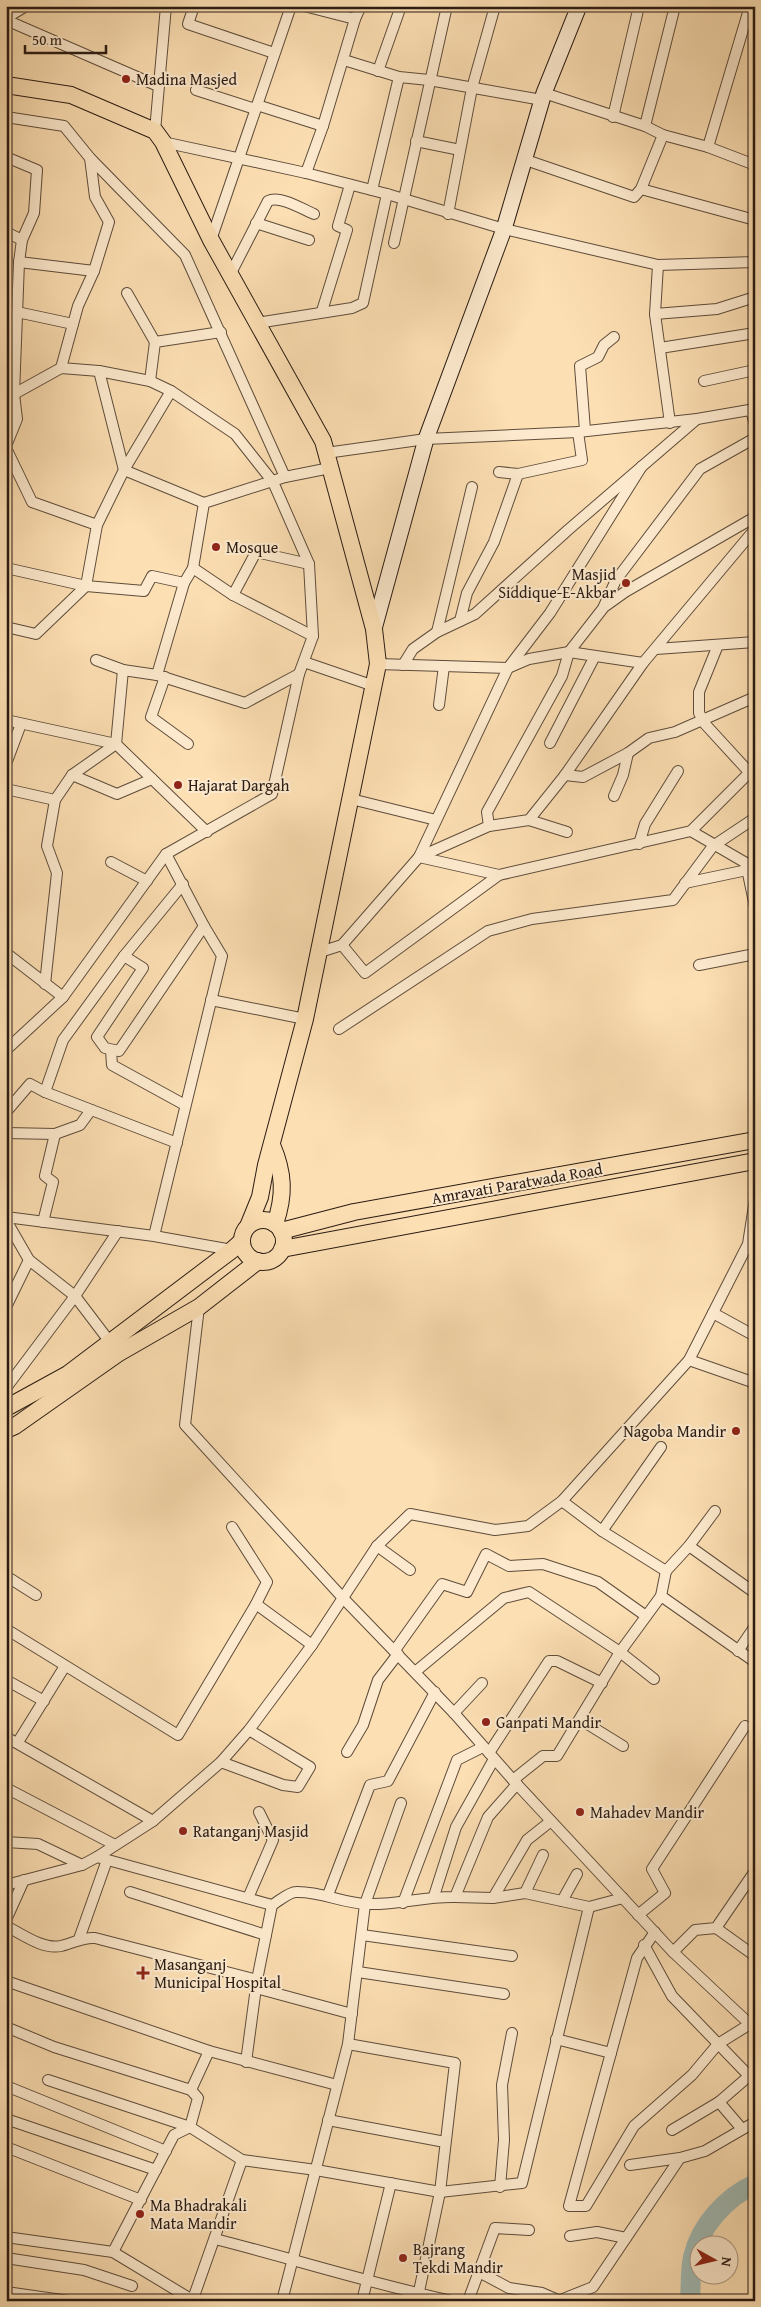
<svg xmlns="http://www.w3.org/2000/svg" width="761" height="2307" viewBox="0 0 761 2307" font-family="'Gentium Book Plus',serif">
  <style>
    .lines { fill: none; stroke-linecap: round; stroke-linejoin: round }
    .river { stroke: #a1bbb5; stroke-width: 20 }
    .minor-casing { stroke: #5e4c3b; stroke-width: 12 }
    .secondary-casing { stroke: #2a1b13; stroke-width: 17 }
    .primary-casing { stroke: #2a1b13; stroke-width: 18 }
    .minor { stroke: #fdeace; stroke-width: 10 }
    .secondary { stroke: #fdeace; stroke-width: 15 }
    .primary { stroke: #fcdfb3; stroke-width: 16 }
    .poi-dot { fill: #8f2418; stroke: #fdeace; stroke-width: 2 }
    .labels { text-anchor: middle; stroke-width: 4; stroke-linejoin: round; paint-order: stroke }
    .poi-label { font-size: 16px; fill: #2a1b13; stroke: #fdeace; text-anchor: start }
    .street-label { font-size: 16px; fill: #2a1b13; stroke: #fdeace }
  </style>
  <rect width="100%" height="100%" fill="#fcdfb3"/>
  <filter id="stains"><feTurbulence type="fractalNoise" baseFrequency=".004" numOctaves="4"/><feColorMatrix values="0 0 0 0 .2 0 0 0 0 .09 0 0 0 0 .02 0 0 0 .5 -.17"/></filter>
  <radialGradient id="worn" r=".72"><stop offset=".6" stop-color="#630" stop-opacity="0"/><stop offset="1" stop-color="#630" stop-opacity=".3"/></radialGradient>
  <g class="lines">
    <path class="river" d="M 690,2301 C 691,2287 690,2271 693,2257 C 700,2226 726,2197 755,2184"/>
    <defs>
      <g id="minor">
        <path d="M 194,6 L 188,24 L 274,53"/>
        <path d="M 304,6 L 355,19"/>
        <path d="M 6,18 L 26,6"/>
        <path d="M 6,20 L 158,86"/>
        <path d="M 344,60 L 399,77 L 429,80 L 542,100"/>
        <path d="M 378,71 L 401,6"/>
        <path d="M 196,90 L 255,109"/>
        <path d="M 544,93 L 645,126 L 663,135 L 708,147 L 755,165"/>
        <path d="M 257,105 L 323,126"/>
        <path d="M 6,117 L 64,126 L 90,158 L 185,255 L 285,477"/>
        <path d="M 613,117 L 639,6"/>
        <path d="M 645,126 L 675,6"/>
        <path d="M 155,131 L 166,6"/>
        <path d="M 416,141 L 460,150"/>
        <path d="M 163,142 L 306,173 L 387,194 L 504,229 L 658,265 L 755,262"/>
        <path d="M 708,147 L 750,6"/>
        <path d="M 6,157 L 37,170 L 34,213 L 22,240 L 19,262 L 14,394 L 17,419 L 6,446"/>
        <path d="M 523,159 L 634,197 L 641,189 L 663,135"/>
        <path d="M 306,173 L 323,126 L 355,19 L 361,6"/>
        <path d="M 641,189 L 755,220"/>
        <path d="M 372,190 L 399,77"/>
        <path d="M 448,214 L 472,88 L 495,6"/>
        <path d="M 256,223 L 309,240"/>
        <path d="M 6,232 L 22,240"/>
        <path d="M 211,240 L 291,6"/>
        <path d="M 394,243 L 447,6"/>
        <path d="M 19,262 L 94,271"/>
        <path d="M 658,265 L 655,314 L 670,423"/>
        <path d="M 230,275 L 268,201 C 280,195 302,209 314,214"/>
        <path d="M 127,293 L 155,342"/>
        <path d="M 322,311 L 347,230 L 338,226 L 350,185"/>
        <path d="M 17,312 L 73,324"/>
        <path d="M 655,314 L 717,309 L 755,297"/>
        <path d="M 257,323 L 352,308 L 363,303 L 387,194"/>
        <path d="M 660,348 L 755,333"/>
        <path d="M 61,368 L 78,306 L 94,271 L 109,222 L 95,197 L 90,158"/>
        <path d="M 99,371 L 124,470 L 204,503"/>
        <path d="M 150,381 L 155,342 L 221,332"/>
        <path d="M 704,381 L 755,370"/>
        <path d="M 6,393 L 14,394 L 61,368 L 99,371 L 150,381 L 171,391 L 235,434 L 273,482 L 309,564 L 313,636 L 299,674 L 272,794 L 166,854 L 63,997 L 6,1050"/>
        <path d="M 751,411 L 755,424"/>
        <path d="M 585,430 L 580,366 L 598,357 L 604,345 L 614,337"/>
        <path d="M 6,448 L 32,502 L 97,525"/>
        <path d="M 326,453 L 426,439 L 578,432 L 697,419 L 755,409"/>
        <path d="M 499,472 L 518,474 L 582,460 L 578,432"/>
        <path d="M 6,568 L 86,586 L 144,591 L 152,576 L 184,583"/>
        <path d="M 193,568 L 233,595 L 313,636"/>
        <path d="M 233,595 L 256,552 L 309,564"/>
        <path d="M 604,606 L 616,580 L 700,469 L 755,438"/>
        <path d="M 460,621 L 467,593 L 494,542 L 518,474"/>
        <path d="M 6,627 L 36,634 L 86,586 L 97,525 L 124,470 L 171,391"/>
        <path d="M 437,632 L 472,487"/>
        <path d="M 718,645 L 699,692 L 699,713 L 705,724 L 749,772"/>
        <path d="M 656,649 L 755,642"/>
        <path d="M 96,660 L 123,670 L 157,675 L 245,703 L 299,674"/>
        <path d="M 304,662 L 374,686"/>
        <path d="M 378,664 L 508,668 L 529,659 L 569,652 L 643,663"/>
        <path d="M 403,665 L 413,649 L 437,632 L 475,614 L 568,530 L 697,419"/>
        <path d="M 157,675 L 184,583 L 193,568 L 204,503 L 285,477 L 330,468"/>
        <path d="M 165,677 L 151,717 L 188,744"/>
        <path d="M 439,705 L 444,666"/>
        <path d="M 6,720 L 116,744 L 207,832"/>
        <path d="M 550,743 L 595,656"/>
        <path d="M 6,764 L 21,724"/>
        <path d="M 72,775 L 117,794 L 152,779"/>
        <path d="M 565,775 L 583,777 L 628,753 L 649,738 L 675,732 L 755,697"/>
        <path d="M 6,789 L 55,800"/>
        <path d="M 614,796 L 623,775 L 628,753"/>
        <path d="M 351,799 L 436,820"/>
        <path d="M 529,820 L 567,832"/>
        <path d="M 489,826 L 487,812 L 562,676 L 569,652 L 604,607 L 625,592 L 755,517"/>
        <path d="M 691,831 L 746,863 L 755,865"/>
        <path d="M 639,844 L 645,824 L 678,771"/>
        <path d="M 419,857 L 489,826 L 529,820 L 565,775 L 643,663 L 755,529"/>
        <path d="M 419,857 L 499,875 L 691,831 L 755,767"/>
        <path d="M 111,862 L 147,881"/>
        <path d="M 746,864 L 755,907"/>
        <path d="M 685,883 L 747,870"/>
        <path d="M 342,945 L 365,973 L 499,875"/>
        <path d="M 320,952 L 342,945 L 419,857 L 508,668 L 550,613 L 642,466"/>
        <path d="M 6,953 L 63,997"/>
        <path d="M 124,956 L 143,968 L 97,1037 L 105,1048 L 119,1051 L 204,926"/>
        <path d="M 699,965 L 755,954"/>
        <path d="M 45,984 L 57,873 L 47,846 L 55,800 L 72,775 L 116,744 L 123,670"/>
        <path d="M 211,1000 L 305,1019"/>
        <path d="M 339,1029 L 488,931 L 532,919 L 673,900 L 713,846 L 755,818"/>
        <path d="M 111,1050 L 112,1065 L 185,1105"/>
        <path d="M 45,1092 L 63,1040 L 124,956 L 183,884"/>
        <path d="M 6,1112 L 30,1084 L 45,1092 L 177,1143"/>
        <path d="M 6,1133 L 55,1134 L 80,1125 L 91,1110"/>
        <path d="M 6,1217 L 154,1236 L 232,1250"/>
        <path d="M 6,1220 L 29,1260 L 75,1296 L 113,1346"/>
        <path d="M 43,1222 L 53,1182 L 45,1176 L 55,1134"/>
        <path d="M 154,1236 L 222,956 L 204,926 L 166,854"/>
        <path d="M 6,1307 L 29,1260"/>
        <path d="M 199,1307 L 185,1425 L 342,1597 L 454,1713 L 513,1780 L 673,1952 L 755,2029"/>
        <path d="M 713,1313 L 755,1336"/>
        <path d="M 689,1360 L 755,1383"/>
        <path d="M 6,1388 L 75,1296 L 118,1231"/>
        <path d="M 562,1501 L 602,1531 L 666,1571"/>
        <path d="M 232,1527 L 267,1582 L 256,1604 L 312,1645"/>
        <path d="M 602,1531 L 661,1447"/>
        <path d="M 377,1546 L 410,1570"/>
        <path d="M 689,1546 L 755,1593"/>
        <path d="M 6,1576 L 36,1595"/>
        <path d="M 661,1596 L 755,1662"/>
        <path d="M 6,1629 L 178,1735 L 256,1604"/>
        <path d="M 395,1650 L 442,1584 L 467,1592 L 486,1554 L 509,1566 L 543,1564 L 598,1582 L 646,1616"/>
        <path d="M 738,1651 L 755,1626"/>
        <path d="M 415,1672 L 504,1598 L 529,1592 L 620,1652 L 654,1679"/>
        <path d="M 6,1680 L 44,1701"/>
        <path d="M 454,1713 L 482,1683"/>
        <path d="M 581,1720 L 623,1746"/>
        <path d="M 6,1737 L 153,1821"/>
        <path d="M 18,1742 L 65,1666"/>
        <path d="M 347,1752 L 363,1725 L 378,1680 L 398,1654"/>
        <path d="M 489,1753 L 549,1661 L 557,1661 L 602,1683"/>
        <path d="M 221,1762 L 283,1785 L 298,1787 L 310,1767 L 249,1730"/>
        <path d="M 513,1780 L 543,1756 L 557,1756 L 620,1652 L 661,1596 L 666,1571 L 689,1546 L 715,1511"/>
        <path d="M 6,1788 L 115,1845"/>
        <path d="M 6,1842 L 38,1844 L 82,1865"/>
        <path d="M 97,1857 L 272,1905 C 279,1901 289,1892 296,1892 C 321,1891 344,1904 368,1904 C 398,1905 426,1896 455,1897 L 488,1817 L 517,1784"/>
        <path d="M 6,1885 L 82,1865 L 97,1857 L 153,1821 L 221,1762 L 249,1730 L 312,1645 L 377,1546 L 410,1514 L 495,1530 L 528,1526 L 562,1501 L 689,1360 L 748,1244 L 755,1199"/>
        <path d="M 130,1892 L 266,1935"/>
        <path d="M 525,1893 L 543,1855"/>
        <path d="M 328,1895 L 370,1785 L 388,1781 L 435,1692"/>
        <path d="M 434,1896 L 456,1827 L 494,1759"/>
        <path d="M 455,1897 L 493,1898 L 525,1893 L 589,1907 L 623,1898"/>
        <path d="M 248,1898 L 273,1840 L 259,1812"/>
        <path d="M 493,1898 L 527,1840 L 551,1821"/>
        <path d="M 562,1901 L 577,1874"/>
        <path d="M 403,1903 L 457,1760 L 483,1747"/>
        <path d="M 638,1915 L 665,1893 L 652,1869 L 745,1726"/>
        <path d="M 6,1920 L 24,1880"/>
        <path d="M 6,1926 C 22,1934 43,1950 61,1946 C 74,1943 82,1937 95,1938 L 257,1980"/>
        <path d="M 716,1928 L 755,1956"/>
        <path d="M 655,1932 L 637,1958 L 569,2206 L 586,2206 L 634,2126 L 692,2075 L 718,2044 L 750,2024 L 755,2018"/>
        <path d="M 362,1935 L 512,1956"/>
        <path d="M 79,1939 L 107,1860"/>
        <path d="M 644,1945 L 672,1996 L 755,2082"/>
        <path d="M 673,1952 L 695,1930 L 716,1928 L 755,1871"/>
        <path d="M 358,1972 L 504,1994"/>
        <path d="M 6,1981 L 209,2051 L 337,2085"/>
        <path d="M 256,1988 L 352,2014"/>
        <path d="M 6,2027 L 54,2047 L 191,2090"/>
        <path d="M 556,2039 L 611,2053"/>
        <path d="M 348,2044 L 455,2063 L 440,2192 L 417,2301"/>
        <path d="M 246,2062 L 257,1980 L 272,1905"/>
        <path d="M 48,2080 L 190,2127 L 242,2160"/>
        <path d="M 6,2086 L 166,2151"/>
        <path d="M 719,2102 L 742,2129"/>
        <path d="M 6,2119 L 156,2170"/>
        <path d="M 328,2120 L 445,2142"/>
        <path d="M 672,2130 L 719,2102 L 749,2076"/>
        <path d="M 6,2147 L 141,2200"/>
        <path d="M 630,2165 L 680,2158"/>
        <path d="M 500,2187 L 504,2140 L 502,2085 L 512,2033"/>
        <path d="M 570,2236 L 597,2232 L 626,2238"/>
        <path d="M 6,2237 L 113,2252 L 194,2301"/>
        <path d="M 215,2239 C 294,2259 372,2284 452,2301"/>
        <path d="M 113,2252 L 174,2135 L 190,2127 L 198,2098 L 191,2090 L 209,2051"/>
        <path d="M 6,2258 L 84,2270 L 132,2286"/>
        <path d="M 479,2272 L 509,2288 L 542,2293 L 558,2300"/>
        <path d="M 6,2292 L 69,2301"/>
        <path d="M 193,2299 L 242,2160 L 316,2170 L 440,2192 L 522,2183 L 589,1907"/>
        <path d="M 282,2301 L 348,2044 L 365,1904 L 401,1803"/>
        <path d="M 362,2301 L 391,2183"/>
        <path d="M 468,2301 L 495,2228 L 529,2230"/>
        <path d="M 558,2301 L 593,2287 L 680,2158 L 705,2151 L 755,2122"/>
      </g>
      <path id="secondary" d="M 374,629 L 426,439 L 504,229 L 544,93 L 579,6"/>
      <g id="primary">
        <path d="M 6,85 L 71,95 L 155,131 L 163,142 L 211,240 L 323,441 L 374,629 L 378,664 L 305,1019 L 266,1165 L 260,1197 L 249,1224"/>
        <path d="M 272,1145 C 284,1173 285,1195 275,1224"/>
        <circle cx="263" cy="1241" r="21"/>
        <path d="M 281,1231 L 354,1212 L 755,1140"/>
        <path d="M 282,1249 L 755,1161"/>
        <path d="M 6,1408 L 68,1374 L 232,1250 L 242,1241"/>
        <path d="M 6,1430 L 15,1426 L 119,1353 L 199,1307 L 258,1261"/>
      </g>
    </defs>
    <use href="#minor" class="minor-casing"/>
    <use href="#secondary" class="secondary-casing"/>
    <use href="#primary" class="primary-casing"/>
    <use href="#minor" class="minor"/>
    <use href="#secondary" class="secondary"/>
    <use href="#primary" class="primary"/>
  </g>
  <g class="poi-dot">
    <circle cx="126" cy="79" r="5"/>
    <circle cx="216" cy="547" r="5"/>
    <circle cx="626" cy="583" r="5"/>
    <circle cx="178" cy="785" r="5"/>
    <circle cx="736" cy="1431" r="5"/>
    <circle cx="486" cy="1722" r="5"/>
    <circle cx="580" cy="1812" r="5"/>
    <circle cx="183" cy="1831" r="5"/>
    <path d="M140.5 1965.5h5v5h5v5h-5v5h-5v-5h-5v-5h5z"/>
    <circle cx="140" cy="2214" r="5"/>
    <circle cx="403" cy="2258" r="5"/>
  </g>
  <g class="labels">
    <g class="poi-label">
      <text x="136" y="85">Madina Masjed</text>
      <text x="226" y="553">Mosque</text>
      <text x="616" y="580" text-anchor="end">Masjid<tspan x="616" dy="18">Siddique-E-Akbar</tspan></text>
      <text x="188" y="791">Hajarat Dargah</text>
      <text x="726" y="1437" text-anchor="end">Nagoba Mandir</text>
      <text x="496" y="1728">Ganpati Mandir</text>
      <text x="590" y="1818">Mahadev Mandir</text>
      <text x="193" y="1837">Ratanganj Masjid</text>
      <text x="154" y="1970">Masanganj<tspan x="154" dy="18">Municipal Hospital</tspan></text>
      <text x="150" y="2211">Ma Bhadrakali<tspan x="150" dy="18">Mata Mandir</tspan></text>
      <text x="413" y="2255">Bajrang<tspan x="413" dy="18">Tekdi Mandir</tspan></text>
    </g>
    <g class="street-label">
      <text transform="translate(517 1183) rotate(-10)" y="6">Amravati Paratwada Road</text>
    </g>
  </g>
  <rect width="761" height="2307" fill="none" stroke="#fcdfb3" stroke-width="25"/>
  <rect x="8" y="8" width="746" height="2292" fill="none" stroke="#2a1b13" stroke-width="2.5"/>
  <rect x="12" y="12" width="736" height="2282" fill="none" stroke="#2a1b13"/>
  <g transform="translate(714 2260) rotate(98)"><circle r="24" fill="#fdeace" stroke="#a99783"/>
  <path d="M0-4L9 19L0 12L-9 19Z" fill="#8f2418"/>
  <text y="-8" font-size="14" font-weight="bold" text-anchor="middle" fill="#2a1b13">N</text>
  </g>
  <path d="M25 45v8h81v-8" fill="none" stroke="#2a1b13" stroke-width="2.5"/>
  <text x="32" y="45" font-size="15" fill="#2a1b13" stroke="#fdeace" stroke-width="4" paint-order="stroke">50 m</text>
  <rect width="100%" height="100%" filter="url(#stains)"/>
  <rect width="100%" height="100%" fill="url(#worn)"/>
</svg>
